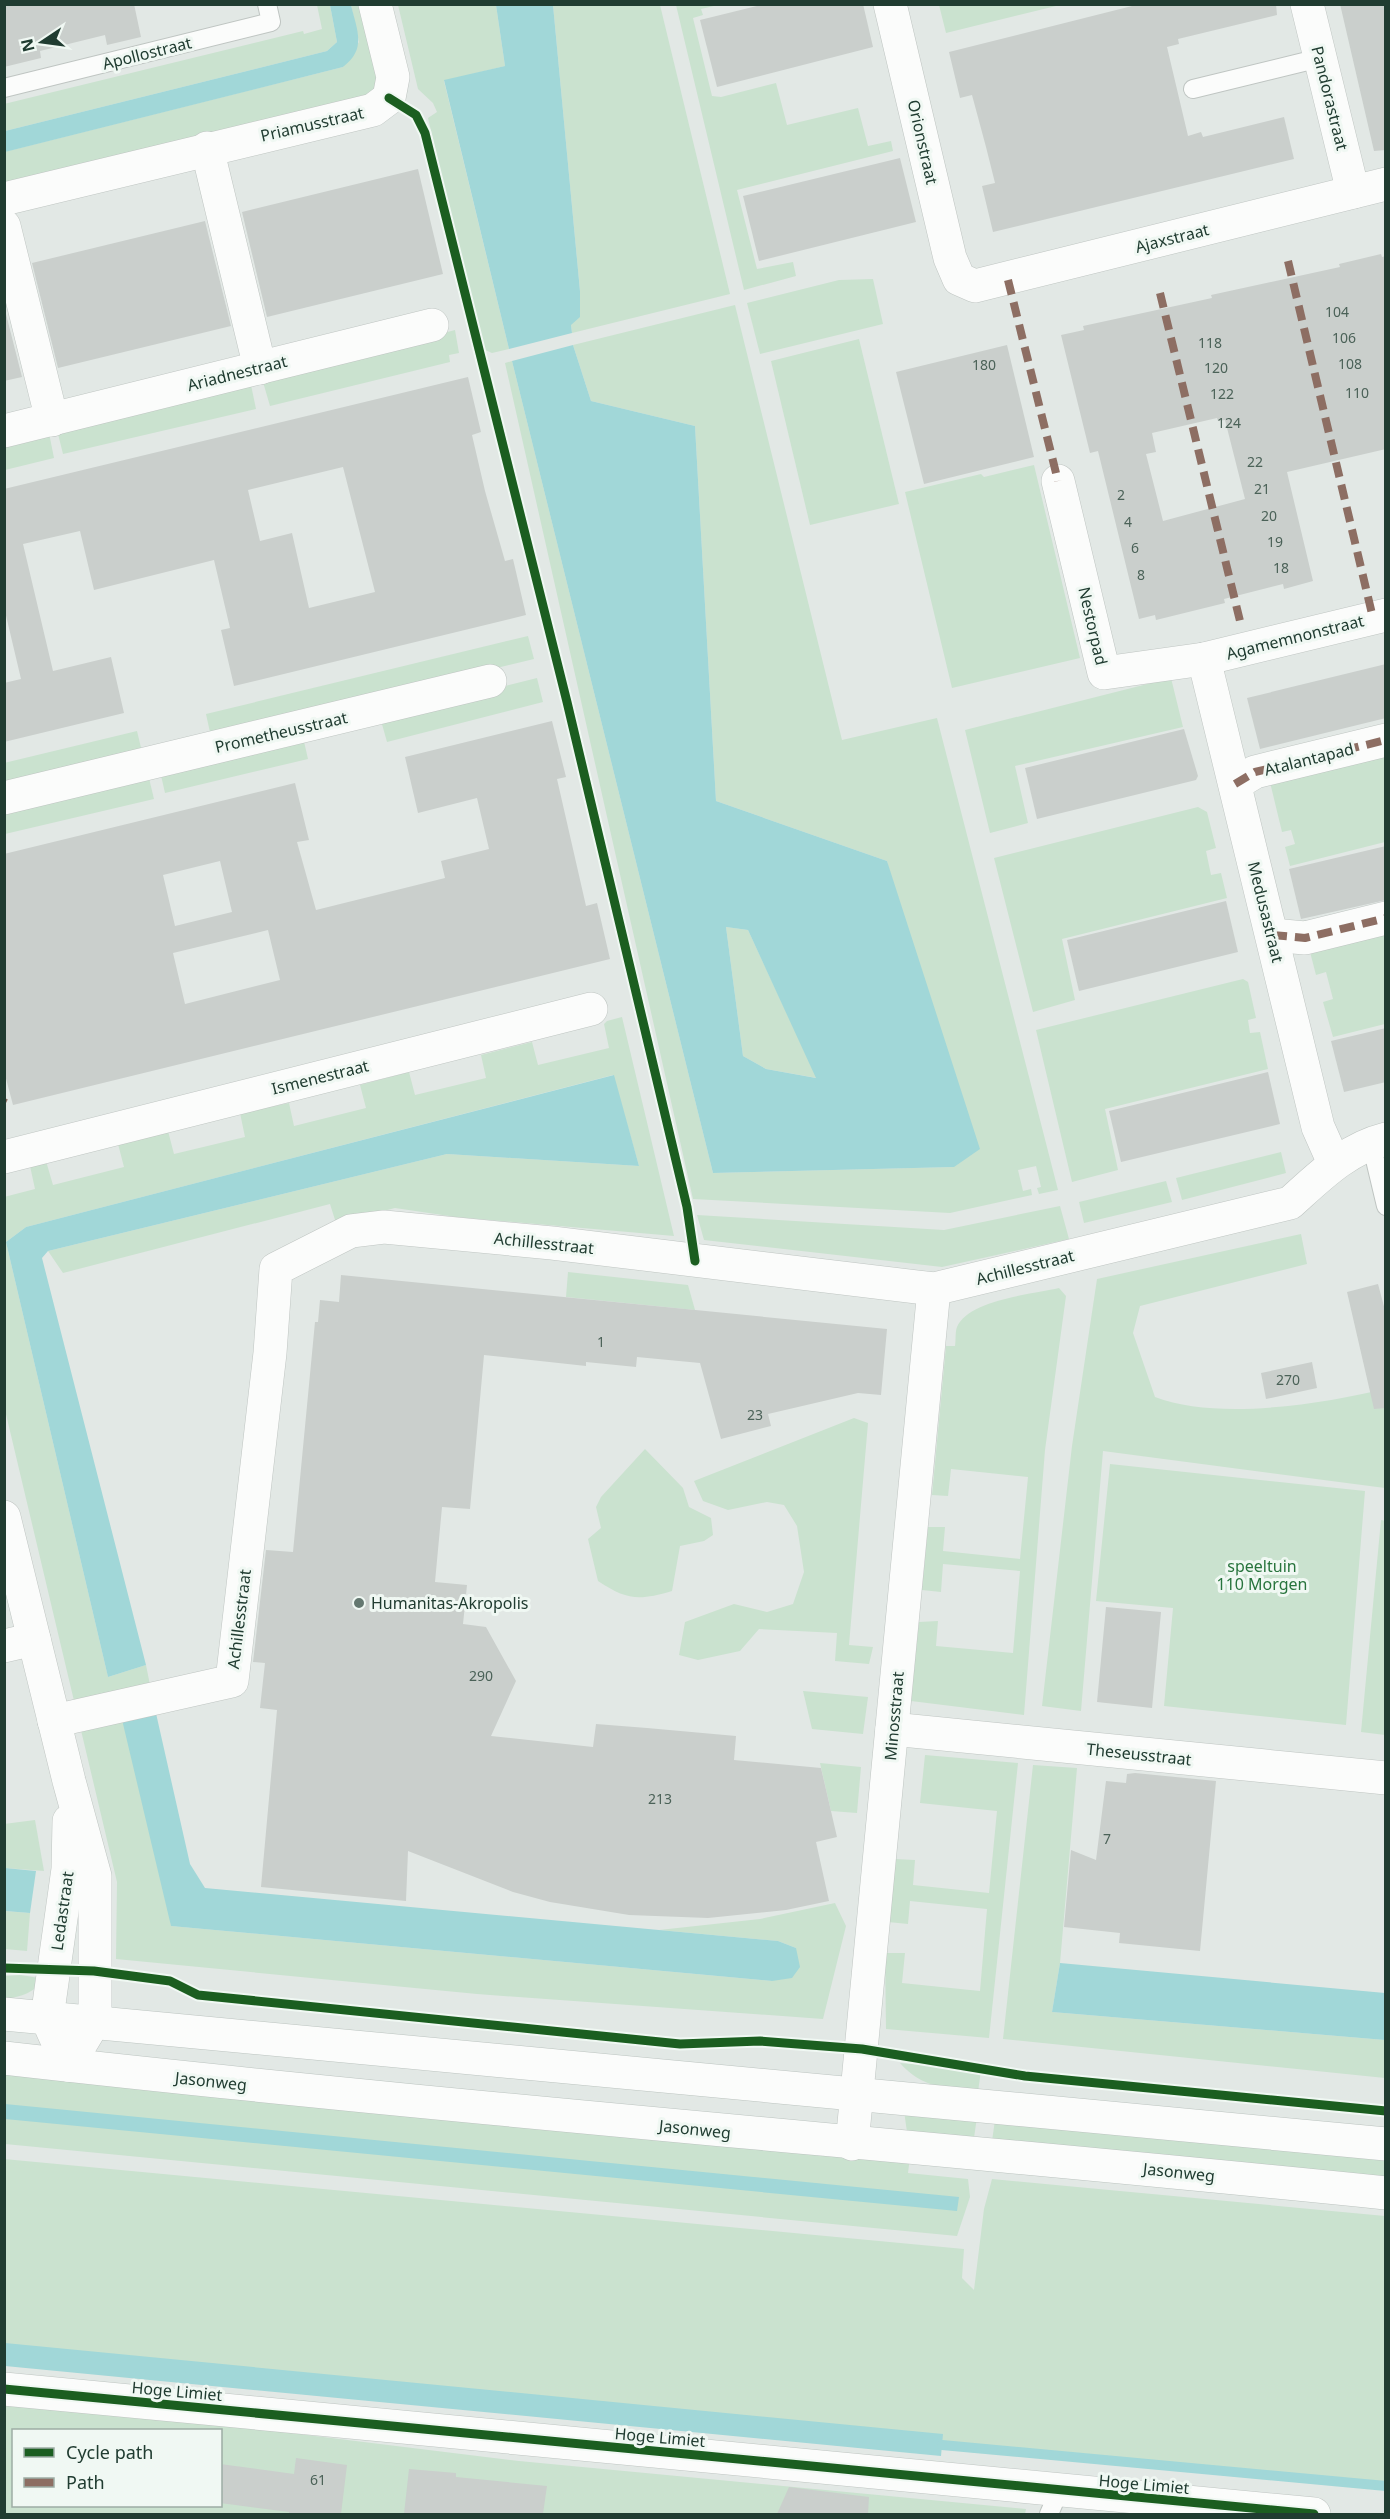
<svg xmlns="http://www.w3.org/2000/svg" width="1390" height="2519" viewBox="0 0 1390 2519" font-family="'Noto Sans',sans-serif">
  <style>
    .green { fill: #cae2cf; fill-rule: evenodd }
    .water { fill: #a1d7d8; fill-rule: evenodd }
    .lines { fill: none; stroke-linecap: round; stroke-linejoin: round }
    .stream { stroke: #a1d7d8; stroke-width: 10 }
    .building { fill: #cacfcc; fill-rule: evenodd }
    .lane-casing { stroke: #bfc5c2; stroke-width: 20 }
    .street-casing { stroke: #bfc5c2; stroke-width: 34 }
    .secondary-casing { stroke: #bcc4c0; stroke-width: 34 }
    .lane { stroke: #fbfcfb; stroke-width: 18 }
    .street { stroke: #fbfcfb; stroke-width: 33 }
    .secondary { stroke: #fbfcfb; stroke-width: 33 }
    .quiet { stroke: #8d6e63; stroke-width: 8; stroke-dasharray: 15 8; stroke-linecap: butt }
    .cycleway-casing { stroke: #f0f8f3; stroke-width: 13 }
    .cycleway { stroke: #1b5e20; stroke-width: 9 }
    .poi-dot { fill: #647870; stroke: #f0f8f3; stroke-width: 2 }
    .labels { text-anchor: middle; stroke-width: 6; stroke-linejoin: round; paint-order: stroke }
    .number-label { font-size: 14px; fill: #4b6258 }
    .street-label { font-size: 16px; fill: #203c31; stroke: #f0f8f3 }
    .park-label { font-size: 16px; fill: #28743d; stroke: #f0f8f3 }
    .poi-label { font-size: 16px; fill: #203c31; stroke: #f0f8f3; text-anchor: start }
  </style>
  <rect width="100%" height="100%" fill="#e2e8e5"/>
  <g class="green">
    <path d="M 317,5 L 330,5 L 337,42 L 327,51 L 5,131 L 4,104 L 303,31 L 304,34 L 322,29 Z"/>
    <path d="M 351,5 L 363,5 L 380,73 L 374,91 L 362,100 L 5,187 L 4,152 L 343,67 L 359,42 Z"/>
    <path d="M 398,5 L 496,5 L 505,66 L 444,81 L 509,349 L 492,353 L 483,349 L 428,118 L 437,112 L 433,103 L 418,89 Z"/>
    <path d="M 553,5 L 660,5 L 730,294 L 572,333 L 571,325 L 580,291 Z"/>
    <path d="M 676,5 L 718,5 L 701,9 L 703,15 L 693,18 L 712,96 L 721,97 L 776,83 L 787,125 L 858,108 L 868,146 L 891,141 L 893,151 L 737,190 L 757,269 L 793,262 L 796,276 L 744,290 Z"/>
    <path d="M 939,5 L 939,4 L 1060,5 L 946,33 Z"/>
    <path d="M 873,279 L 883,324 L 760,354 L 747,303 L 839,280 Z"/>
    <path d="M 735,305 L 842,740 L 937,718 L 1058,1190 L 1039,1194 L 1037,1188 L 1041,1187 L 1036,1166 L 1018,1170 L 1023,1191 L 1031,1189 L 1032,1195 L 950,1213 L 693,1199 L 505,363 L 512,361 L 713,1173 L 954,1167 L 887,861 L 716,801 L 695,426 L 591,401 L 573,345 Z"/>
    <path d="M 455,330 L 459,353 L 449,355 L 450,362 L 270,406 L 263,382 Z"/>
    <path d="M 859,339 L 899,504 L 810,525 L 771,361 Z"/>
    <path d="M 251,385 L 256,409 L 63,454 L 57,430 Z"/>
    <path d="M 49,433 L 54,458 L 5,470 L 4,443 Z"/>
    <path d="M 1034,465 L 1080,658 L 952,688 L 905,492 L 981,474 L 984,477 Z"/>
    <path d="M 528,636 L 534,659 L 211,737 L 206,714 Z"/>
    <path d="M 537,678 L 543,702 L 387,742 L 380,717 Z"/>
    <path d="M 1171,678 L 1183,727 L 1015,766 L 1028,823 L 990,833 L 965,730 Z"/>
    <path d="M 137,731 L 143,756 L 5,788 L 4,763 Z"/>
    <path d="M 303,737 L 308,759 L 165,793 L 160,771 Z"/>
    <path d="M 1385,748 L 1385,842 L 1290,866 L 1285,847 L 1295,844 L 1291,830 L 1282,832 L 1269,778 Z"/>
    <path d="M 148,774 L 154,799 L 5,834 L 4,808 Z"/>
    <path d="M 1198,807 L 1207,812 L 1216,848 L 1206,851 L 1211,875 L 1221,873 L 1227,898 L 1062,939 L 1075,1000 L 1033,1012 L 994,858 Z"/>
    <path d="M 726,927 L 748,930 L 817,1078 L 766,1069 L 743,1056 Z"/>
    <path d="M 1385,930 L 1385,1024 L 1333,1037 L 1323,1002 L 1333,999 L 1326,972 L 1316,975 L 1309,948 Z"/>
    <path d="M 1243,979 L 1248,982 L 1256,1018 L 1248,1020 L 1250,1033 L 1260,1032 L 1268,1069 L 1105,1109 L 1118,1170 L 1072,1182 L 1036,1030 Z"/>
    <path d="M 622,1017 L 674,1236 L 456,1217 L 395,1208 L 336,1223 L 330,1204 L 63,1273 L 48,1251 L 447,1154 L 639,1166 L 613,1075 L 26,1227 L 6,1242 L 108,1677 L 146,1665 L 153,1700 L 171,1926 L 772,1981 L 796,1948 L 778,1941 L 659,1930 L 760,1919 L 835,1903 L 846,1926 L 823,2019 L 477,1994 L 116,1959 L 117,1882 L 5,1410 L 4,1197 L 35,1189 L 30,1166 L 46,1161 L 53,1185 L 124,1167 L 118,1144 L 168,1131 L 174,1154 L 245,1137 L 240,1113 L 289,1103 L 294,1126 L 366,1108 L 360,1085 L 409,1072 L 415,1095 L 486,1078 L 481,1055 L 532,1042 L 538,1065 L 609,1048 L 604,1024 L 607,1021 Z"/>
    <path d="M 1281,1152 L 1286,1173 L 1182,1200 L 1176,1178 Z"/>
    <path d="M 1166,1181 L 1172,1202 L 1084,1223 L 1079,1202 Z"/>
    <path d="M 1060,1206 L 1069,1239 L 942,1267 L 704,1240 L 697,1215 L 944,1230 Z"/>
    <path d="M 1301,1234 L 1307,1264 L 1140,1306 L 1133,1333 L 1155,1397 C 1217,1421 1322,1404 1385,1389 L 1385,1488 L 1103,1451 L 1081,1711 L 1042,1706 L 1072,1446 L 1097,1279 Z"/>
    <path d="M 568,1272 L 688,1285 L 695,1310 L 566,1297 Z"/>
    <path d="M 1059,1288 L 1066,1296 L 1045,1450 L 1024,1715 L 911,1701 L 919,1622 L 938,1621 L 936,1646 L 1013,1653 L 1020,1571 L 943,1564 L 941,1592 L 922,1590 L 928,1527 L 945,1527 L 943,1551 L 1020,1559 L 1028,1477 L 951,1469 L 948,1496 L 932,1495 L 946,1346 L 955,1346 C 956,1340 955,1332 957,1327 C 968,1300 1033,1294 1059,1288 Z"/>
    <path d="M 854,1418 L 868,1423 L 849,1645 L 873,1647 L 869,1664 L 835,1661 L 837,1633 L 759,1629 L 740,1651 L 698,1660 L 679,1655 L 685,1622 L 734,1604 L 767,1612 L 793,1604 L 804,1572 L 797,1526 L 784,1505 L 767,1502 L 728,1510 L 703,1501 L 694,1481 Z"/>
    <path d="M 645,1449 L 683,1488 L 689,1507 L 711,1518 L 713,1535 L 704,1541 L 680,1546 L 672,1591 C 638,1601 627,1600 598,1581 L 588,1539 L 601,1528 L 596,1507 L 601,1497 Z"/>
    <path d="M 1110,1464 L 1365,1491 L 1346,1725 L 1164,1706 L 1173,1608 L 1096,1601 Z"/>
    <path d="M 1381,1520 L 1386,1521 L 1385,1735 L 1361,1732 Z"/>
    <path d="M 803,1691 L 868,1697 L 863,1734 L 812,1729 Z"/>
    <path d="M 925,1755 L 1018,1763 L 989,2038 L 886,2029 L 885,1953 L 905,1953 L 902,1983 L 980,1991 L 987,1909 L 910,1901 L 908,1924 L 888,1922 L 895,1859 L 915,1860 L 913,1885 L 989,1893 L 997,1811 L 920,1803 Z"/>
    <path d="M 820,1763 L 861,1767 L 857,1813 L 831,1811 Z"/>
    <path d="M 1033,1765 L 1077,1768 L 1060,1963 L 1052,2012 L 1385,2040 L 1385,2078 L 1003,2039 Z"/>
    <path d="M 35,1820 L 44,1871 L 5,1868 L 4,1824 Z"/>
    <path d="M 4,1911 L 30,1913 L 27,1951 L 5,1949 Z"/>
    <path d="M 21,1975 L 45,1979 C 34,1992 22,1997 5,1999 L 4,1976 Z"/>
    <path d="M 900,2063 L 981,2070 L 978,2092 C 947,2089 922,2088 900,2063 Z"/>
    <path d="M 4,2070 L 910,2157 L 908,2173 L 968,2179 L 970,2197 L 957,2236 L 5,2144 Z"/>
    <path d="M 904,2111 L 977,2117 L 974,2138 L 907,2132 Z"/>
    <path d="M 995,2120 L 1385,2159 L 1385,2179 L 992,2141 Z"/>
    <path d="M 4,2159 L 964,2249 L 962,2278 L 974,2290 L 984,2209 L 992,2179 L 1385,2216 L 1385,2489 L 634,2419 L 5,2364 Z"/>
    <path d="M 5,2403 L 143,2415 L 519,2461 L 1026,2509 L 1025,2514 L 5,2514 ZM 14,2430 L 220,2430 L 220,2506 L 14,2506 Z"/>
  </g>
  <g class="water">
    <path d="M 330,5 L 351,5 C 357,30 367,49 343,67 L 5,152 L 5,131 L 327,51 L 337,42 Z"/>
    <path d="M 496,5 L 553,5 L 580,291 L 580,317 L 571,325 L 572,333 L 509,349 L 444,80 L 505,66 Z"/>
    <path d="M 573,345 L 591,401 L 695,426 L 716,801 L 887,861 L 980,1149 L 954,1167 L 713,1173 L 512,361 ZM 726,927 L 748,930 L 816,1078 L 766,1069 L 743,1056 Z"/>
    <path d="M 614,1075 L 639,1166 L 447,1154 L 48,1251 L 42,1258 L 146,1665 L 108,1677 L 6,1242 L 26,1227 Z"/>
    <path d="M 153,1700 L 190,1864 L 205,1888 L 778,1941 L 796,1948 L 800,1967 L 792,1978 L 772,1981 L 171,1926 L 119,1707 Z"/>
    <path d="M 5,1868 L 36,1871 L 30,1913 L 5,1911 Z"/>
    <path d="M 1060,1963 L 1385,1993 L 1385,2040 L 1052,2012 Z"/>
    <path d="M 5,2104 L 959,2197 L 957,2211 L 5,2119 Z"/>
    <path d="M 5,2343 L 943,2434 L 941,2456 L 5,2366 Z"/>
  </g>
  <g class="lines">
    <path class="stream" d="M 942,2445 L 1386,2486"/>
  </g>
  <g class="building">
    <path d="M 4,4 L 134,4 L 141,37 L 107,45 L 105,35 L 40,51 L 41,58 L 4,67 Z"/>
    <path d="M 765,4 L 863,4 L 873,47 L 717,87 L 700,20 Z"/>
    <path d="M 1140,4 L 1276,4 L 1277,15 L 1178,39 L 1179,44 L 1167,47 L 1188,136 L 1201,132 L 1203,137 L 1284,117 L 1294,159 L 993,232 L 982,186 L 995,183 L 986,147 L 972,95 L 960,98 L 949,52 Z"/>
    <path d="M 1340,4 L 1386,4 L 1386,150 L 1374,151 Z"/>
    <path d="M 900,158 L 916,222 L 759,261 L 743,196 Z"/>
    <path d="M 418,169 L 443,274 L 267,317 L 242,212 Z"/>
    <path d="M 205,221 L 231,326 L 58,368 L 32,263 Z"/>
    <path d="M 1381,254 L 1382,257 L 1386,256 L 1386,449 L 1287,472 L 1313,581 L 1284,589 L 1283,584 L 1224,599 L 1225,603 L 1156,620 L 1155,615 L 1139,619 L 1098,451 L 1090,453 L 1061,335 L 1084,330 L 1083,326 L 1212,298 L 1211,295 L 1340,267 L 1339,264 ZM 1217,418 L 1218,421 L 1225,420 L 1245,499 L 1163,521 L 1146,454 L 1156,452 L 1152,433 Z"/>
    <path d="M 4,306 L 22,377 L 4,381 Z"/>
    <path d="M 1007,345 L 1034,457 L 924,484 L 896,372 Z"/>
    <path d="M 468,377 L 481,432 L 472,435 L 485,491 L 505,561 L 513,559 L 526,615 L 234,686 L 221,630 L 230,628 L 214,560 L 94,590 L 80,531 L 23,544 L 53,671 L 111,657 L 124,713 L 4,742 L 4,683 L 21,679 L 4,607 L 4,489 ZM 343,467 L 375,592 L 309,608 L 292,533 L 260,541 L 248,490 Z"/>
    <path d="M 1386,664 L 1386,718 L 1260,749 L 1247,698 Z"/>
    <path d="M 552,721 L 566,777 L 557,779 L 586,906 L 597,903 L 610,959 L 13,1105 L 4,1071 L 4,854 L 295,783 L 309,840 L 297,842 L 316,910 L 445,878 L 441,861 L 489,849 L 477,798 L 418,813 L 405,757 ZM 220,861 L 232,912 L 175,926 L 163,875 ZM 268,930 L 280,980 L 185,1004 L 173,953 Z"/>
    <path d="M 1184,729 L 1198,776 L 1196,780 L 1037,819 L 1025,768 Z"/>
    <path d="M 1386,846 L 1386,900 L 1301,919 L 1289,869 Z"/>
    <path d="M 1226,901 L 1238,952 L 1079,991 L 1067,940 Z"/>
    <path d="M 1386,1028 L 1386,1082 L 1344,1092 L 1331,1041 Z"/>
    <path d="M 1268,1072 L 1280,1124 L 1121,1162 L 1109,1111 Z"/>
    <path d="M 341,1275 L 887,1329 L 881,1395 L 858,1393 L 768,1414 L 771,1426 L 721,1439 L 700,1363 L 637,1357 L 636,1367 L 586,1362 L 586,1366 L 484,1355 L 470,1509 L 442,1507 L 435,1582 L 467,1585 L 463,1624 L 486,1627 L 516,1681 L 491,1736 L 593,1747 L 596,1724 L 647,1728 L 736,1736 L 734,1760 L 821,1768 L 837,1837 L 816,1842 L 829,1901 L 786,1910 L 708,1918 L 629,1915 L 550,1902 L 513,1892 L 408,1851 L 406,1901 L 261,1887 L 277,1710 L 260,1708 L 265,1663 L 253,1662 L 266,1550 L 293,1552 L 315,1322 L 318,1322 L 320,1300 L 339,1302 Z"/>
    <path d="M 1378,1284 L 1386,1314 L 1386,1408 L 1374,1409 L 1347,1292 Z"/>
    <path d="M 1312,1362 L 1317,1388 L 1266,1399 L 1261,1373 Z"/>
    <path d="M 1106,1607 L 1161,1612 L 1152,1708 L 1097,1702 Z"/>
    <path d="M 1135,1773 L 1216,1781 L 1200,1951 L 1119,1943 L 1120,1933 L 1064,1927 L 1071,1850 L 1096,1860 L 1106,1781 L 1126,1783 L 1127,1774 Z"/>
    <path d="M 296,2458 L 347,2465 L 341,2514 L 289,2514 L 289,2512 L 220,2503 L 220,2464 L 294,2474 Z"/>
    <path d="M 409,2469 L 456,2473 L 456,2477 L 547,2486 L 543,2514 L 404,2514 Z"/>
    <path d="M 789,2487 L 869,2497 L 868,2514 L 777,2514 Z"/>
  </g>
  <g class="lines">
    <defs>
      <g id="lane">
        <path d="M 4,88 L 271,22 L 267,4"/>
        <path d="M 1193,89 L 1320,58"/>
        <path d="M 1371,1143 L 1386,1206"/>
        <path d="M 1049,2514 L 1059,2491"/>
      </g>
      <g id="street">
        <path d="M 890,4 L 950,258 L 959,279 L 975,286 L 1386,184"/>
        <path d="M 1307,4 L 1353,192"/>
        <path d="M 207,148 L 260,368"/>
        <path d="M 4,199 L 373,110 L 389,98 L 393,77 L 375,4"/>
        <path d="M 4,226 L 52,420"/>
        <path d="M 4,431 L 432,325"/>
        <path d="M 1058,481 L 1104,673 L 1204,659 L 1386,615"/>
        <path d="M 1204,659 L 1318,1127 L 1334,1163"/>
        <path d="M 1235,784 L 1255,772 L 1386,740"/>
        <path d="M 4,798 L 490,681"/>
        <path d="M 1272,935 L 1305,938 L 1386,918"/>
        <path d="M 4,1157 L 591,1009"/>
        <path d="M 4,1517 L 69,1781 L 95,1876 L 95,2020 L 68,2065"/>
        <path d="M 4,1646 L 34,1639"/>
        <path d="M 54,1721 L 232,1681 L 270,1353 L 276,1269 L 351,1231 L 384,1227 L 552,1243 L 934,1289 L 1290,1203 C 1319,1177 1346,1149 1386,1139"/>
        <path d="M 892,1729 L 1386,1778"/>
        <path d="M 68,2065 L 47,2018 L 68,1869 L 69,1821"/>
        <path d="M 852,2144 L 934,1289"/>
        <path d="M 4,2389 L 1314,2514"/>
      </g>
      <g id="secondary">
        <path d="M 4,2014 L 1386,2144"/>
        <path d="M 4,2058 C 464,2110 925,2146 1386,2193"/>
      </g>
    </defs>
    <use href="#lane" class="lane-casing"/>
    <use href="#street" class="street-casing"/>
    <use href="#secondary" class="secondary-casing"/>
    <use href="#lane" class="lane"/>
    <use href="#street" class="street"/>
    <use href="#secondary" class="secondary"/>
    <g class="quiet">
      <path d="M 1288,261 L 1373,618"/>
      <path d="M 1008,280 L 1058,481"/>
      <path d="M 1160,293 L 1240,621"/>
      <path d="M 1235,784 L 1255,772 L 1386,740"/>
      <path d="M 1272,935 L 1305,938 L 1386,918"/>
      <path d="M 4,1102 L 6,1103"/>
    </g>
    <defs>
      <g id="cycleway">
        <path d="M 389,98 L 416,115 L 425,133 L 567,702 L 687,1207 L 695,1261"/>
        <path d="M 4,1968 L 94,1971 L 170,1981 L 198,1995 L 680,2044 L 760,2041 L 862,2049 L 1025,2076 L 1386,2111"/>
        <path d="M 4,2389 L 1314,2514"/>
      </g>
    </defs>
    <use href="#cycleway" class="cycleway-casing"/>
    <use href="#cycleway" class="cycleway"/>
  </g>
  <circle class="poi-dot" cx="359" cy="1603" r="6"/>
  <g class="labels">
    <g class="number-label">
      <text x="1337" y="317">104</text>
      <text x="1344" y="343">106</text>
      <text x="1210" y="348">118</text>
      <text x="1350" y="369">108</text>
      <text x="984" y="370">180</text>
      <text x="1216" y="373">120</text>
      <text x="1357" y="398">110</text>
      <text x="1222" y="399">122</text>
      <text x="1229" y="428">124</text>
      <text x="1255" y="467">22</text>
      <text x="1262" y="494">21</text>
      <text x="1121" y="500">2</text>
      <text x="1269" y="521">20</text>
      <text x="1128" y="527">4</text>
      <text x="1275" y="547">19</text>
      <text x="1135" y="553">6</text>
      <text x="1281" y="573">18</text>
      <text x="1141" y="580">8</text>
      <text x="601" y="1347">1</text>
      <text x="1288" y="1385">270</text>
      <text x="755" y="1420">23</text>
      <text x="481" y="1681">290</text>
      <text x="660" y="1804">213</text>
      <text x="1107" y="1844">7</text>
      <text x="318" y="2485">61</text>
    </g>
    <g class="street-label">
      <text transform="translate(147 53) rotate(-14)" y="6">Apollostraat</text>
      <text transform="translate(1330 98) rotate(76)" y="6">Pandorastraat</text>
      <text transform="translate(312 124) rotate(-13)" y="6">Priamusstraat</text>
      <text transform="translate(923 142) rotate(77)" y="6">Orionstraat</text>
      <text transform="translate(1172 238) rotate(-14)" y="6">Ajaxstraat</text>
      <text transform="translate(237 373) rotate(-14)" y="6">Ariadnestraat</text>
      <text transform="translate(1093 626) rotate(77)" y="6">Nestorpad</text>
      <text transform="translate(1295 637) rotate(-14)" y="6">Agamemnonstraat</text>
      <text transform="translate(281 732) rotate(-13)" y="6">Prometheusstraat</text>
      <text transform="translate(1309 759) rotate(-14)" y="6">Atalantapad</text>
      <text transform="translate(1266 912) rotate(76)" y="6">Medusastraat</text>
      <text transform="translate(320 1077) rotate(-14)" y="6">Ismenestraat</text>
      <text transform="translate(544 1243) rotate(6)" y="6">Achillesstraat</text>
      <text transform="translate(1025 1267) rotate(-14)" y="6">Achillesstraat</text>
      <text transform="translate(239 1619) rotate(-83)" y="6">Achillesstraat</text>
      <text transform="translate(894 1716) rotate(-85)" y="6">Minosstraat</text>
      <text transform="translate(1139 1754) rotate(6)" y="6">Theseusstraat</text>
      <text transform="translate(62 1911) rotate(-82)" y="6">Ledastraat</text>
      <text transform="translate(211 2081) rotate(6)" y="6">Jasonweg</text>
      <text transform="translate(695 2129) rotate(6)" y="6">Jasonweg</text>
      <text transform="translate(1179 2172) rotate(6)" y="6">Jasonweg</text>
      <text transform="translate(177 2391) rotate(5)" y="6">Hoge Limiet</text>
      <text transform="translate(660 2437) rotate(5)" y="6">Hoge Limiet</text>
      <text transform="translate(1144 2484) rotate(5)" y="6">Hoge Limiet</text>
    </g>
    <g class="park-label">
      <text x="1262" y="1572">speeltuin<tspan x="1262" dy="18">110 Morgen</tspan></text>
    </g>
    <g class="poi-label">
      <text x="371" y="1609">Humanitas-Akropolis</text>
    </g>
  </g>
  <rect width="1390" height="2519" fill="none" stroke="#203c31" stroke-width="12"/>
  <rect x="12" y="2429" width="210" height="78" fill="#f0f8f3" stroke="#9dada5" stroke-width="1.5"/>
  <rect x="24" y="2448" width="30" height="9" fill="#1b5e20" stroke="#9dada5" stroke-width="1.5"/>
  <text x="66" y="2459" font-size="18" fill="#203c31">Cycle path</text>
  <rect x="24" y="2478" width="30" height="9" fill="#8d6e63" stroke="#9dada5" stroke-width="1.5"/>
  <text x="66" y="2489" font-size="18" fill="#203c31">Path</text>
  <g transform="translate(42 42) rotate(257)" stroke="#f0f8f3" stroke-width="4.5" paint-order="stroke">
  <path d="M0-4.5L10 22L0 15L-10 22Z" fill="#203c31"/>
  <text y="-9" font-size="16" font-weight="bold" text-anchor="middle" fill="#203c31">N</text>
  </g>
</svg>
